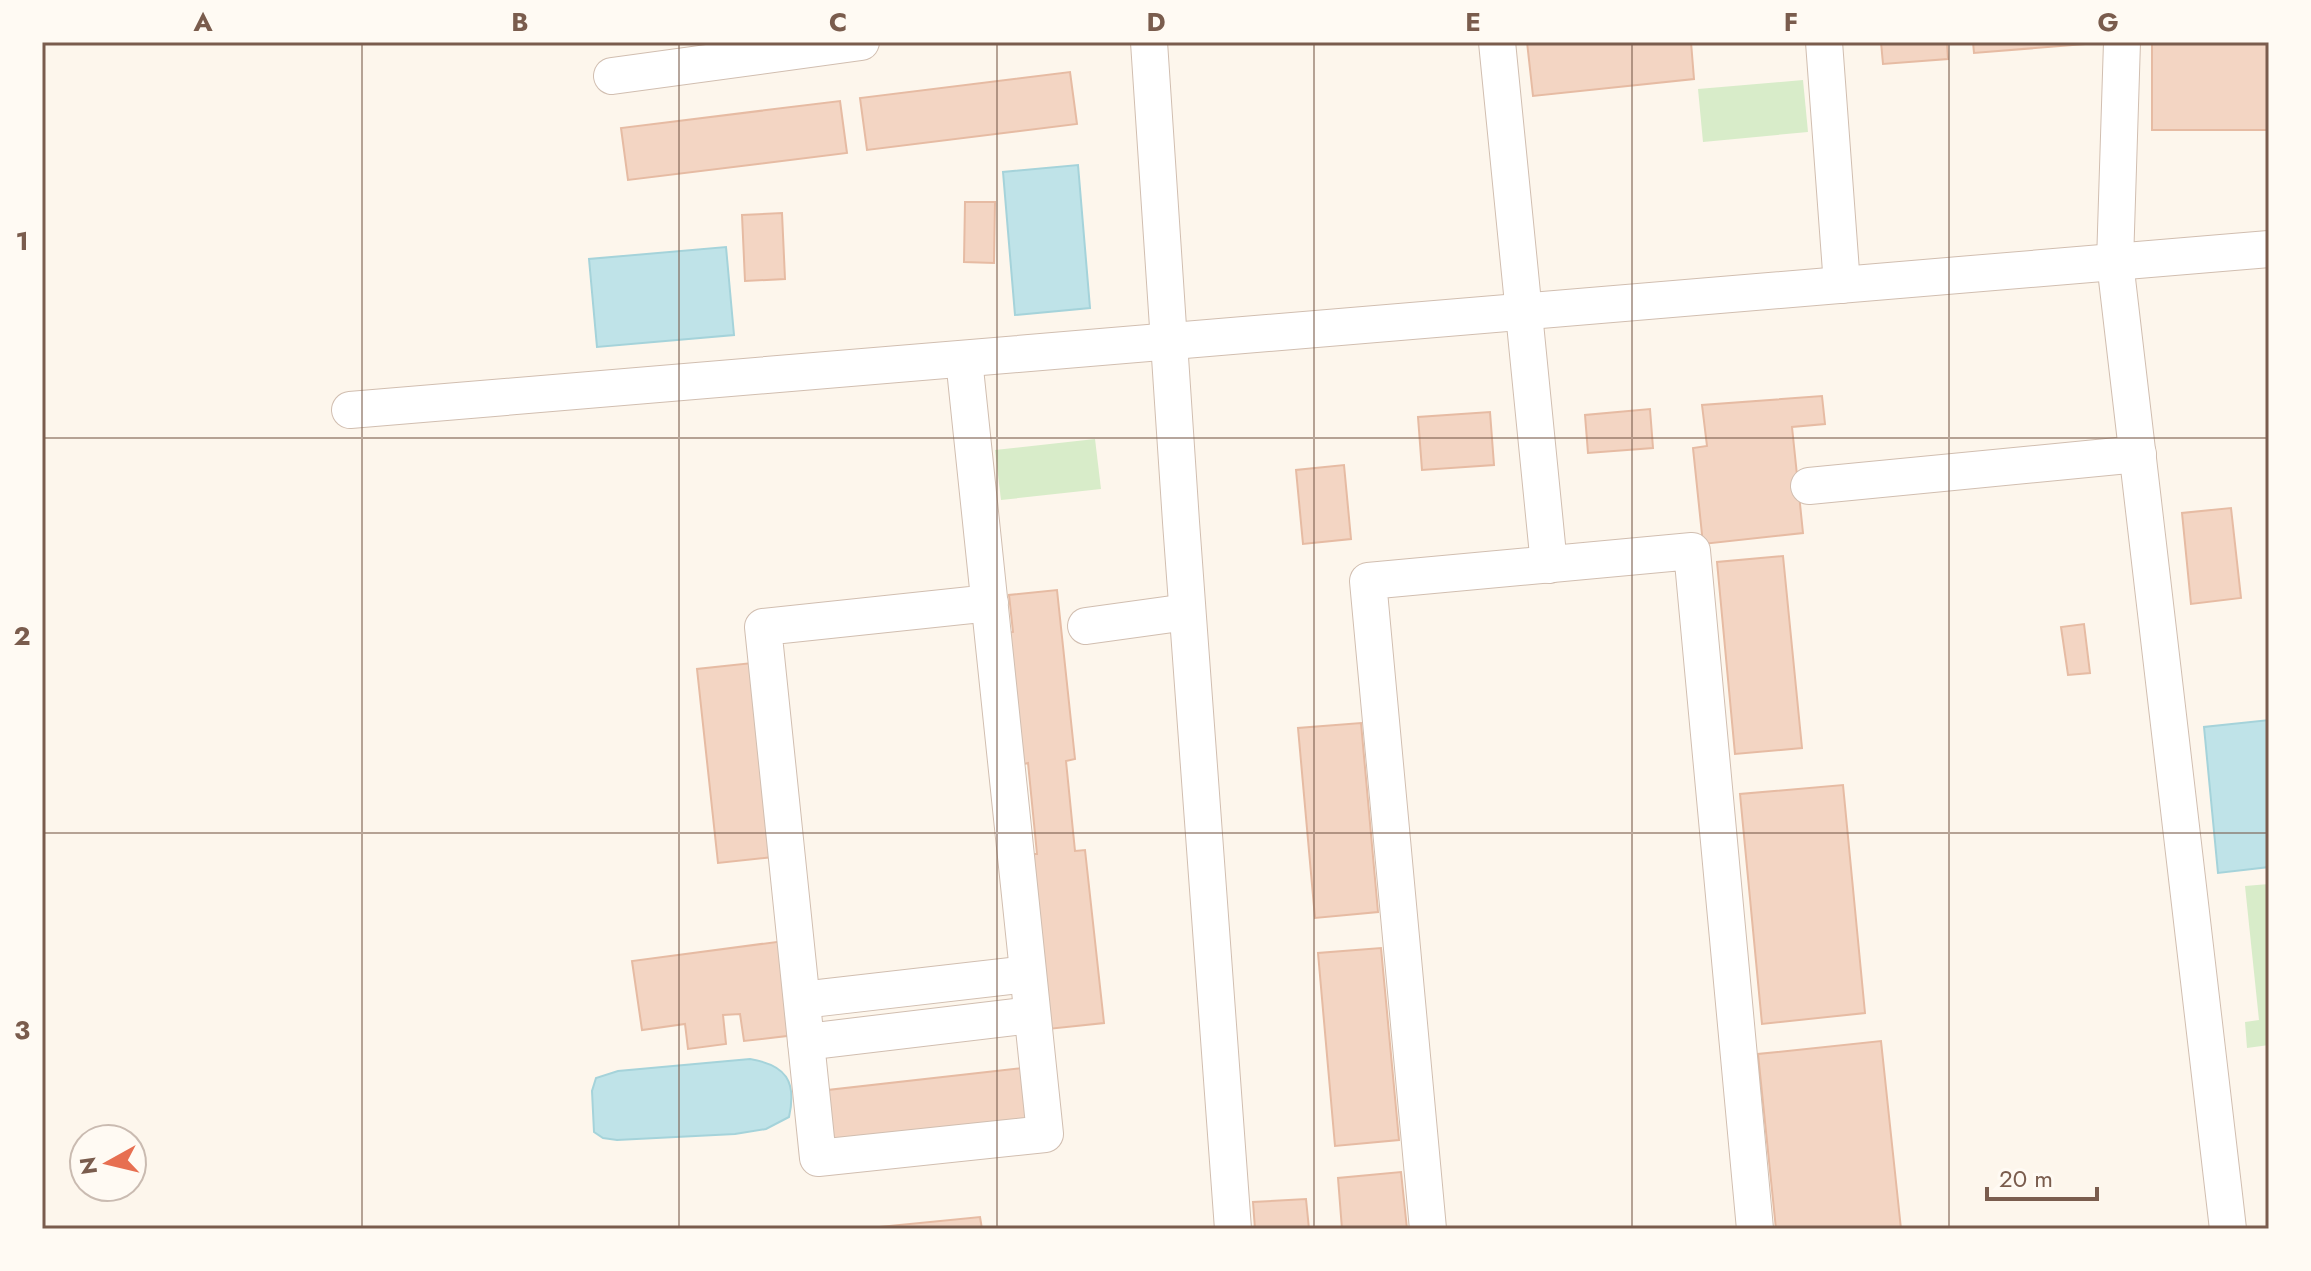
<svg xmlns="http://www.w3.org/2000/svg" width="2311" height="1271" viewBox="0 0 2311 1271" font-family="Jost,sans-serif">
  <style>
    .green { fill: #d8ecc9 }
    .water { fill: #bfe3e8; stroke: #a5d3da; stroke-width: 2 }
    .building { fill: #f3d5c3; stroke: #e6bba3; stroke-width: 2 }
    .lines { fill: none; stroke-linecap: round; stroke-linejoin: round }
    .minor-casing { stroke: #d1beb0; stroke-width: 38 }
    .minor { stroke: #fff; stroke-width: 36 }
    .grid { fill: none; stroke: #7a5c4d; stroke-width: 2; stroke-opacity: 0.55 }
    .neatline { fill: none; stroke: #7a5c4d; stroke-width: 3 }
    .grid-label { font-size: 26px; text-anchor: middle; font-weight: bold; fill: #7a5c4d }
  </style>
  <rect width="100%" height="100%" fill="#fdf6ec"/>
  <g class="green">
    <path d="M 1803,80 L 1808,132 L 1703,142 L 1698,89 Z"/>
    <path d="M 1095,439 L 1101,489 L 1001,500 L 995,450 Z"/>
    <path d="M 2269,884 L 2269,1045 L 2247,1048 L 2245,1022 L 2259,1020 L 2245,886 Z"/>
  </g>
  <g class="water">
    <path d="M 1078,165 L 1090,308 L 1015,315 L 1003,172 Z"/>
    <path d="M 726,247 L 734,335 L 597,347 L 589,259 Z"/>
    <path d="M 2269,720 L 2269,867 L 2218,873 L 2204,727 Z"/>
    <path d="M 750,1059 C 786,1065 797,1081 789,1117 L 766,1129 L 735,1134 L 617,1140 L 603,1138 L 594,1132 L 592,1091 L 596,1078 L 618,1071 Z"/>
  </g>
  <g class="building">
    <path d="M 1527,42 L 1691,42 L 1694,79 L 1533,96 Z"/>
    <path d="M 1881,42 L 1947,42 L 1948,59 L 1883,64 Z"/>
    <path d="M 1973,42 L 2097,42 L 2097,43 L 1974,53 Z"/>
    <rect x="2152" y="42" width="117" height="88"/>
    <path d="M 1070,72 L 1077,124 L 867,150 L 860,98 Z"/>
    <path d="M 840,101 L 847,153 L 628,180 L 621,128 Z"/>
    <path d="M 965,202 L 995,202 L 994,263 L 964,262 Z"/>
    <path d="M 782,213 L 785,279 L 745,281 L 742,215 Z"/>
    <path d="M 1822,396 L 1825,424 L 1792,427 L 1803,533 L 1703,544 L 1693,448 L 1707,446 L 1702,405 Z"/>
    <path d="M 1650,409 L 1653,448 L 1588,453 L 1585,415 Z"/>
    <path d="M 1490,412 L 1494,465 L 1422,470 L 1418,417 Z"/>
    <path d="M 1344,465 L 1351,539 L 1303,544 L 1296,470 Z"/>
    <path d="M 2231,508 L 2241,598 L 2191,604 L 2182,513 Z"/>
    <path d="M 1783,556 L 1802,748 L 1735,754 L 1717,562 Z"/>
    <path d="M 1057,590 L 1075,759 L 1066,761 L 1075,851 L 1085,850 L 1104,1023 L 1048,1029 L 1029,854 L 1037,854 L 1028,763 L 1020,765 L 1006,633 L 1013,632 L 1009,595 Z"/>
    <path d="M 2084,624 L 2090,673 L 2068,675 L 2061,627 Z"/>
    <path d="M 752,663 L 773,857 L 718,863 L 697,669 Z"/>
    <path d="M 1361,723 L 1378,912 L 1315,918 L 1298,728 Z"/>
    <path d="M 1843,785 L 1865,1013 L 1762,1024 L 1740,794 Z"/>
    <path d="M 784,941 L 795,1035 L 744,1041 L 740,1014 L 723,1015 L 726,1044 L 688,1049 L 685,1024 L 642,1030 L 632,961 Z"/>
    <path d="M 1381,948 L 1399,1140 L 1335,1146 L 1318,953 Z"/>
    <path d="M 1881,1041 L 1901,1229 L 1776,1229 L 1758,1054 Z"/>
    <path d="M 1023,1068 L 1029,1120 L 834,1142 L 828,1090 Z"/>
    <path d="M 1401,1172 L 1407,1229 L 1342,1229 L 1338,1178 Z"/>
    <path d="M 1306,1199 L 1309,1229 L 1255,1229 L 1253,1202 Z"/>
    <path d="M 980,1217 L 982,1229 L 859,1229 Z"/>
  </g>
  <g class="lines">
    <defs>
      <g id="minor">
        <path d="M 1149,42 L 1181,522 L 1233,1229"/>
        <path d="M 1497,42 L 1549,565"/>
        <path d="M 1824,42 L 1842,285"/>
        <path d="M 2122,42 L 2115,262 L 2228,1229"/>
        <path d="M 612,76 L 861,42"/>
        <path d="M 964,359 L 1045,1134 L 818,1158 L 763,627 L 990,603"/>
        <path d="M 350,410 L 2269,249"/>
        <path d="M 1809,486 L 2138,454"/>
        <path d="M 1086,626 L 1187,612"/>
        <path d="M 802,1000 L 1028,974"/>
        <path d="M 806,1042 L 1032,1015"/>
        <path d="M 1428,1229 L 1368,581 L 1692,551 L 1755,1229"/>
      </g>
    </defs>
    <use href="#minor" class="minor-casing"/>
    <use href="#minor" class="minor"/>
  </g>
  <path class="grid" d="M 362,42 L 362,1229M 679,42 L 679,1229M 997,42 L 997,1229M 1314,42 L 1314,1229M 1632,42 L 1632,1229M 1949,42 L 1949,1229M 42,438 L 2269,438M 42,833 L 2269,833"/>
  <rect width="2311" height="1271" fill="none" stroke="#fffaf3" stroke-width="88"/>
  <g transform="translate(108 1163) rotate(262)"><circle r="38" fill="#fffaf3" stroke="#cabbb1" stroke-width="2"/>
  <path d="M0-6L14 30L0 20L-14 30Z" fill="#e76f51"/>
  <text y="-12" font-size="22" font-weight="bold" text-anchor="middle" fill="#7a5c4d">N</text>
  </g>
  <path d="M1987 1187v12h110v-12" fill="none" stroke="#7a5c4d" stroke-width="4"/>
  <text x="1999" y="1187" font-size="24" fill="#7a5c4d" stroke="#fffaf3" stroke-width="6" paint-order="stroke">20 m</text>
  <rect x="44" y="44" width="2223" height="1183" class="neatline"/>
  <g class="grid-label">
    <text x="203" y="31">A</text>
    <text x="520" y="31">B</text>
    <text x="838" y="31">C</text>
    <text x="1156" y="31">D</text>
    <text x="1473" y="31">E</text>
    <text x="1791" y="31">F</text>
    <text x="2108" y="31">G</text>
    <text x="22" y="250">1</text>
    <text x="22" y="645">2</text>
    <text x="22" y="1039">3</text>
  </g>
</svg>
